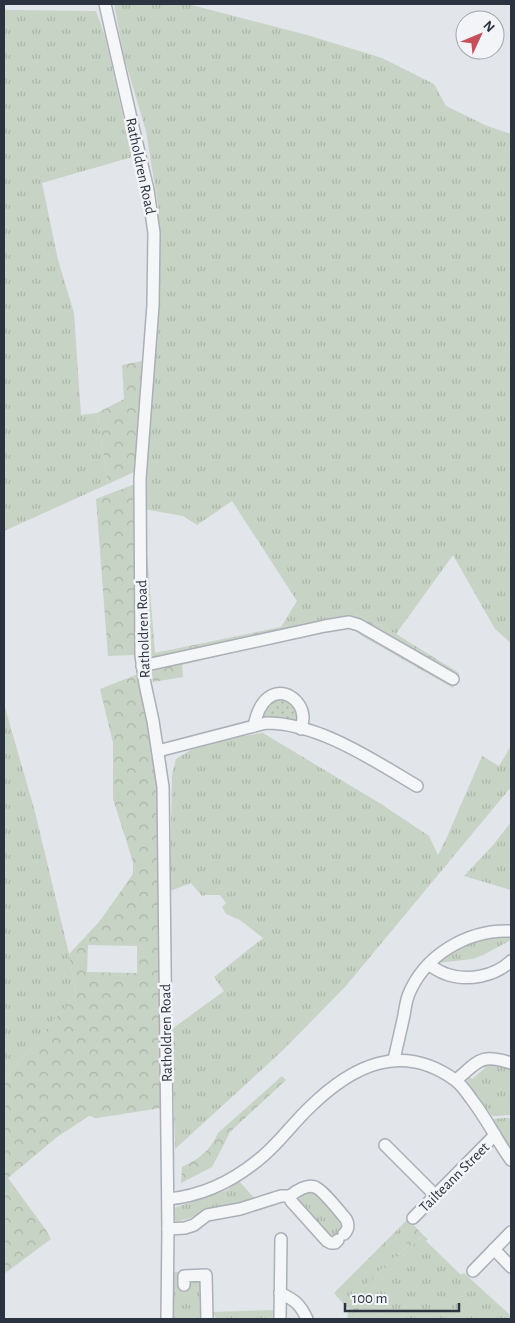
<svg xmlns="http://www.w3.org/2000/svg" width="515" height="1323" viewBox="0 0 515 1323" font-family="'Alegreya Sans',sans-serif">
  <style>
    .grass { fill: url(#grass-tufts) }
    .forest { fill: url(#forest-crowns); fill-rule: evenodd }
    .park { fill: url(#park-dots) }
    .pitch { fill: #c7d3c4 }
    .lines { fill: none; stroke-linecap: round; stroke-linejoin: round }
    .minor-casing { stroke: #abafb7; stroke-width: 14 }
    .minor { stroke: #f5f6f8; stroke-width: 11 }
    .labels { text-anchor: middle; stroke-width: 5; stroke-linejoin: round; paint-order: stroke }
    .street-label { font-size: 15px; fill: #2b3240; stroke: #f2f4f7 }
  </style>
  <defs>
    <pattern id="grass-tufts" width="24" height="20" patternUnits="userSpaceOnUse" patternTransform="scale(1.25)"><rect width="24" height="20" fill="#c7d3c4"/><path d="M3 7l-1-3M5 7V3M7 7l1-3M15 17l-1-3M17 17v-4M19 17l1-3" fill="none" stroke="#abb6a9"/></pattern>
    <pattern id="forest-crowns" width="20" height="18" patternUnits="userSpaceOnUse" patternTransform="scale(1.25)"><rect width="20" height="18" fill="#c7d3c4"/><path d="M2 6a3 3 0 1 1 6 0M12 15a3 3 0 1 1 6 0" fill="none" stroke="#abb6a9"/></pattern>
    <pattern id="park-dots" width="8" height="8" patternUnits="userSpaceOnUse" patternTransform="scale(1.25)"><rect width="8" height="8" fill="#c7d3c4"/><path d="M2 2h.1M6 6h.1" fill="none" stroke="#abb6a9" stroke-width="1.8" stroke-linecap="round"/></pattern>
  </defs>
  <rect width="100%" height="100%" fill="#e2e5ea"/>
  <g class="grass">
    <path d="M 114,4 L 188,4 L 307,35 L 382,58 L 434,84 L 446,106 L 485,125 L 511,134 L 511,643 L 495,629 L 453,555 L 396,634 L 358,615 L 281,627 L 297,601 L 232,501 L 197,525 L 183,516 L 144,509 L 155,331 L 159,212 L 146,131 L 124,57 Z"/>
    <path d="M 4,10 L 96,11 L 105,36 L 132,157 L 42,183 L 58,260 L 74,313 L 81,415 L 97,413 L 108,484 L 4,531 Z"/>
    <path d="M 4,704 L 35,812 L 69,954 L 76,994 L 18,1063 L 4,1082 Z"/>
    <path d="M 263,733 L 381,804 L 429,836 L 438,855 L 447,837 L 482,756 L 499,766 L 511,746 L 511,787 L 345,987 L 280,1053 L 175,1149 L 172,1029 L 224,991 L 214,977 L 263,938 L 240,920 L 226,914 L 222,907 L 226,903 L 220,895 L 205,895 L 202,896 L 191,883 L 170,891 L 172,774 L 176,759 L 194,748 L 230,738 Z"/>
    <path d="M 511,822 L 511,890 L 464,876 L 494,844 Z"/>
    <path d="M 511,935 L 511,940 L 483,955 L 473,959 L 437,963 L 441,958 L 480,937 Z"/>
    <path d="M 482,1063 L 511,1066 L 511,1115 L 495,1116 L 492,1116 L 468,1085 L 465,1077 L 468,1075 L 472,1079 L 485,1068 Z"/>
    <path d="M 504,1118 L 511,1118 L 511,1146 L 510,1148 L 493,1119 Z"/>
    <path d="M 239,1181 L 257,1201 L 193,1217 L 176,1222 L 174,1215 L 174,1208 L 227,1190 Z"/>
    <path d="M 314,1190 L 344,1220 L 341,1233 C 337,1236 333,1237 327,1235 L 299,1204 L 299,1198 L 303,1193 Z"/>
    <path d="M 400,1227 L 409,1238 L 407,1247 C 385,1264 363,1285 348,1309 L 334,1293 Z"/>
    <path d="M 423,1235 L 428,1239 L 426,1241 L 461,1275 L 464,1273 L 511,1316 L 511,1319 L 388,1319 L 363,1298 Z"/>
    <path d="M 173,1272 L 179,1272 L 179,1286 L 190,1283 L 191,1280 L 200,1280 L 203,1283 L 202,1319 L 174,1319 L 173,1313 Z"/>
    <path d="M 275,1310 L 275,1315 L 271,1319 L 217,1319 L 213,1314 L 213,1312 Z"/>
  </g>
  <g class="forest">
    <path d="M 142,361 L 134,472 L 108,484 L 97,413 L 124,399 L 122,365 Z"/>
    <path d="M 135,484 L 134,655 L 108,656 L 96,499 Z"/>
    <path d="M 147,554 L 155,653 L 281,627 L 358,615 L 396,634 L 459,673 L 453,688 L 362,636 L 353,629 L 343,629 L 264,645 L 182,665 L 183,677 L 153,682 L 146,634 L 143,564 Z"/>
    <path d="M 138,674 L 157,771 L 160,807 L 157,853 L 163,970 L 161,1108 L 97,1118 L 89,1116 L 57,1137 L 8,1178 L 46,1230 L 51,1239 L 4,1274 L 4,1082 L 18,1063 L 76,994 L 69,954 L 99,922 L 133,874 L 133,862 L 113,799 L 113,743 L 100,689 ZM 88,945 L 137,946 L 137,973 L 87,972 Z"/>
    <path d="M 282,1076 L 286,1080 L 230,1132 L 221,1150 L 212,1167 L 181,1183 L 182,1167 C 199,1159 210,1151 218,1133 Z"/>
    <path d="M 408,1219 L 423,1235 L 363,1298 L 357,1319 L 347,1319 C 348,1315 348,1311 349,1307 C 358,1288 390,1260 407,1247 L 409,1238 L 400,1227 Z"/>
  </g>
  <path class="park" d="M 285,697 L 298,708 L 297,723 L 262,721 L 261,714 L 271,700 Z"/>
  <path class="pitch" d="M 363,1298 L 388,1319 L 357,1319 Z"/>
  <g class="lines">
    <defs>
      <g id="minor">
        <path d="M 105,4 L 133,127 L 148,190 L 154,233 L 153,305 L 140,479 L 141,655 L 145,684 L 153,721 L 163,787 L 168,1229 L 167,1319"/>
        <path d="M 142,666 L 325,626 L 349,622 L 359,625 L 453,679"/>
        <path d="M 254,726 C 256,716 260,704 268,698 C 283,686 302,700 303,717 C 303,720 302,725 301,729"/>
        <path d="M 158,751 L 266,723 C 319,723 373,760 417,786"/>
        <path d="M 429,965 C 434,968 440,972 446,974 C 468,982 495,976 511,961"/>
        <path d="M 394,1060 C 397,1045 401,1030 404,1015 C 405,1009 406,1002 408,996 C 424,955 468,929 511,931"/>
        <path d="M 456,1080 C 479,1061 480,1053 511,1063"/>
        <path d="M 385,1145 L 435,1195"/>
        <path d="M 168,1199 C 201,1196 231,1182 257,1161 C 277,1146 291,1125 310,1107 C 352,1066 401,1041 455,1080 C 462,1085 467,1093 472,1100 C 487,1119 497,1141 511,1160"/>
        <path d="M 413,1218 L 495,1135"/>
        <path d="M 168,1229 L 185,1228 L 194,1225 L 207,1215 L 240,1209 L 281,1196 L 290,1196"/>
        <path d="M 338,1240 L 335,1243 L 331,1243 L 327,1241 L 291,1201 L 290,1196 C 296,1191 307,1184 315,1187 C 322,1189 340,1212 346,1219 C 349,1225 349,1229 344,1234"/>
        <path d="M 494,1249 L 511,1267"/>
        <path d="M 473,1271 L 511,1232"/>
        <path d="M 184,1285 L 184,1276 L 206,1275 L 207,1319"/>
        <path d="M 280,1293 C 295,1300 300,1304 307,1319"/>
        <path d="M 280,1319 L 281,1239"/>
      </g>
    </defs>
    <use href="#minor" class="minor-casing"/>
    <use href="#minor" class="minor"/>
  </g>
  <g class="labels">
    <g class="street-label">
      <text transform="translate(141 166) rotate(78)" y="5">Ratholdren Road</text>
      <text transform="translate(143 629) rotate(-92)" y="5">Ratholdren Road</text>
      <text transform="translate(166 1033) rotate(-91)" y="5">Ratholdren Road</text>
      <text transform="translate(454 1177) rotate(-45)" y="5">Tailteann Street</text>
    </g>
  </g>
  <rect width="515" height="1323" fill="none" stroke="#2b3240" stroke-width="10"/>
  <g transform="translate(480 35) rotate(46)"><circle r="24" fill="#f2f4f7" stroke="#a2a6ae"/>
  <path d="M0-4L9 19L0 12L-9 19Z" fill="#c64f5a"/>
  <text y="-8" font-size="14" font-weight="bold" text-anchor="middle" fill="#2b3240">N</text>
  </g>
  <path d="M345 1303v8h114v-8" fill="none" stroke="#2b3240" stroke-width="2.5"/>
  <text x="352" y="1303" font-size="15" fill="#2b3240" stroke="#f2f4f7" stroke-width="4" paint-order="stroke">100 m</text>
</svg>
